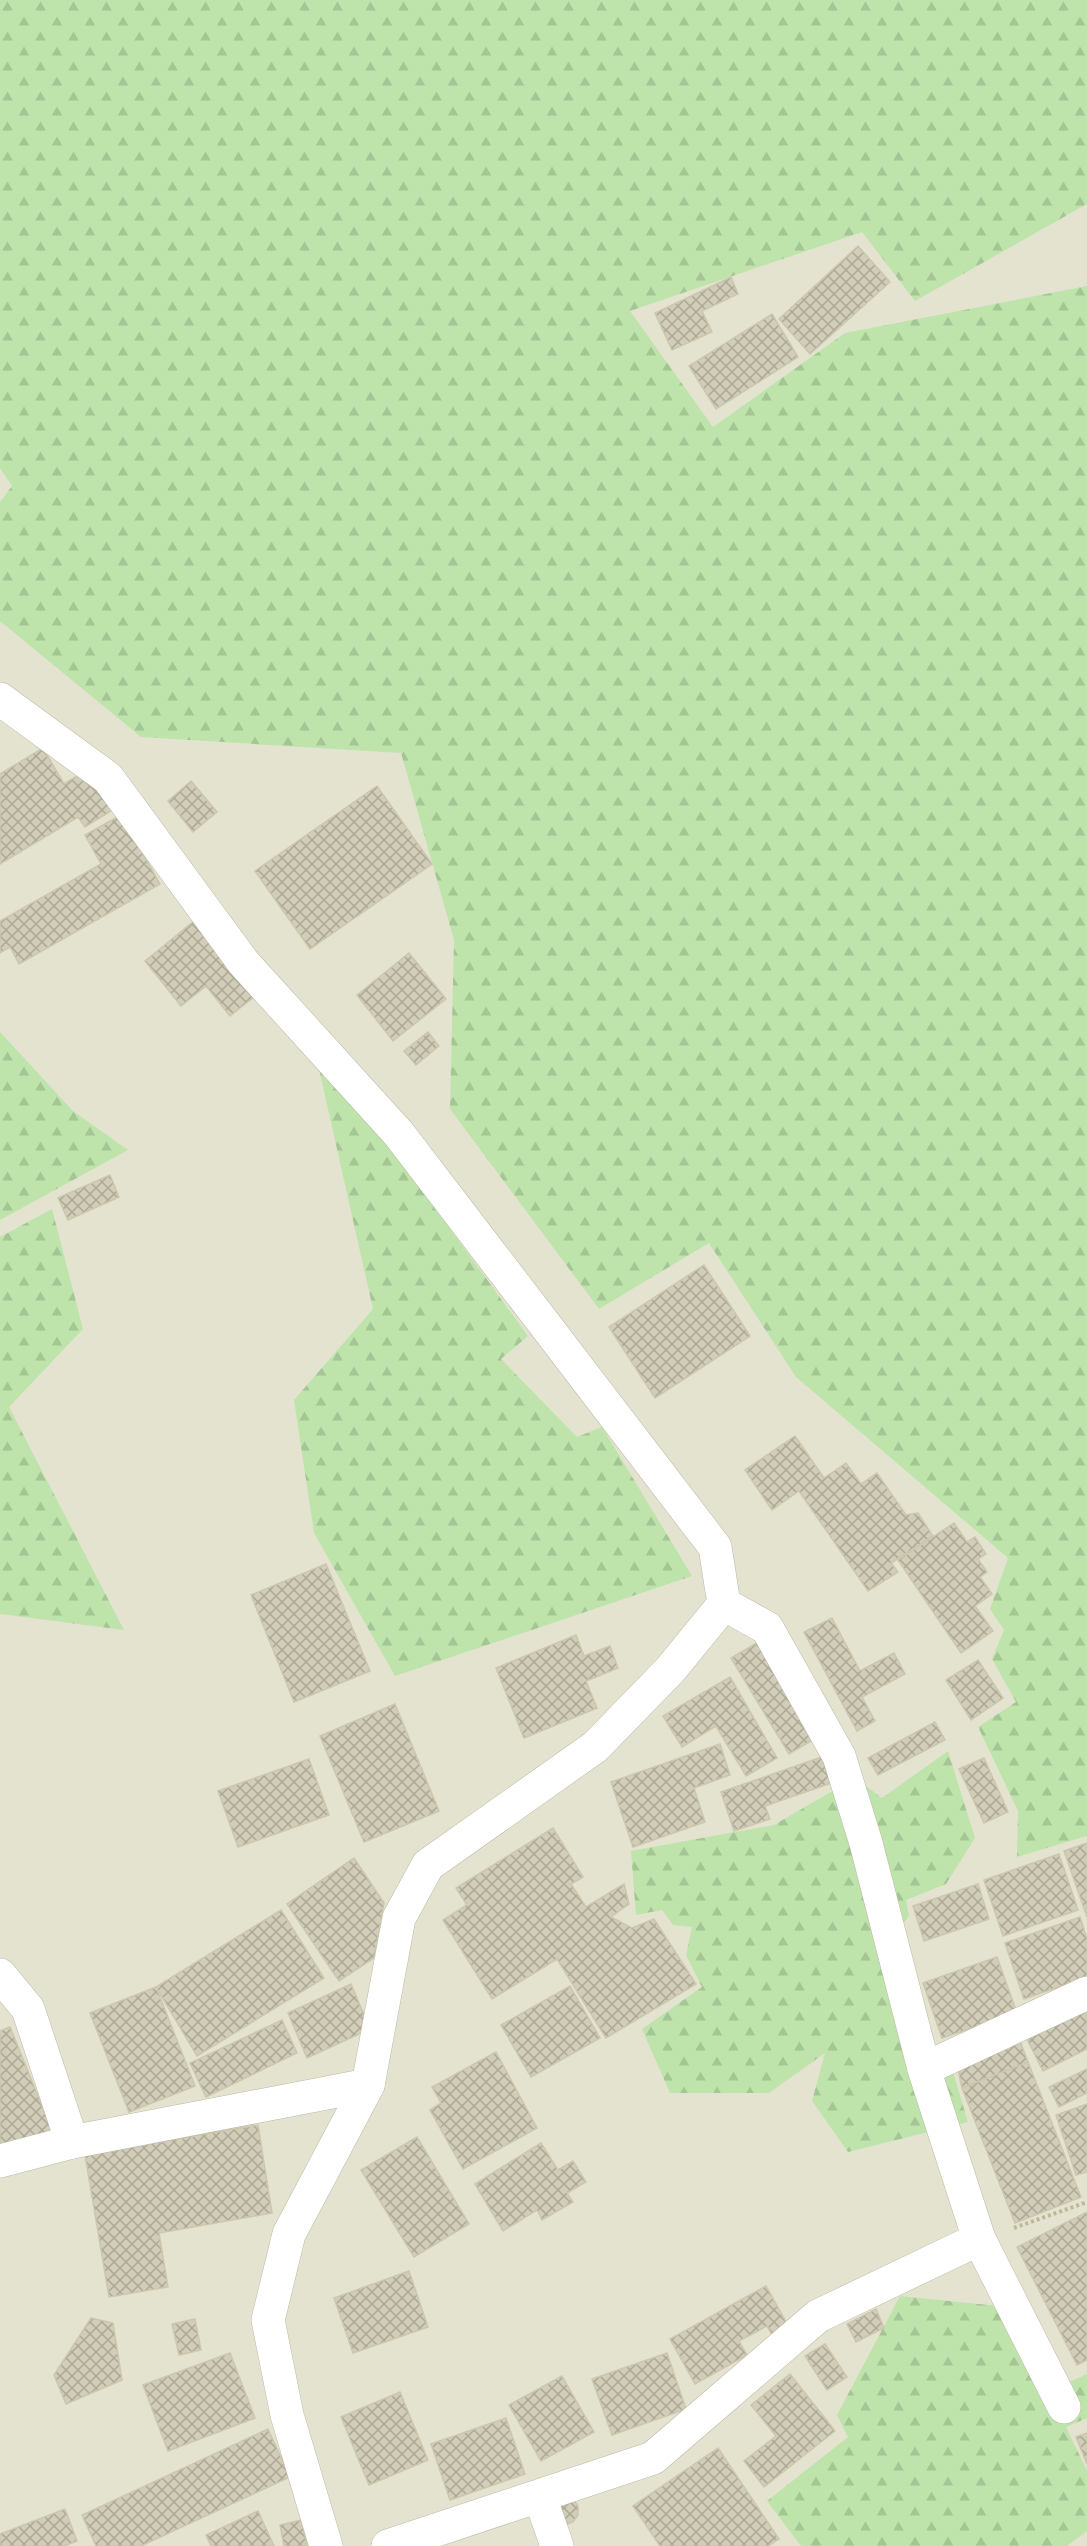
<svg xmlns="http://www.w3.org/2000/svg" width="1087" height="2546" viewBox="0 0 1087 2546" font-family="'Golos Text',sans-serif">
  <style>
    .residential { fill: #e4e3d0 }
    .forest { fill: url(#forest-firs) }
    .building { fill: url(#building-cross-hatch); stroke: #ccc7ac; stroke-width: 1.5 }
    .lines { fill: none; stroke-linecap: round; stroke-linejoin: round }
    .minor-casing { stroke: #bbb9a5; stroke-width: 34 }
    .tertiary-casing { stroke: #bbb9a5; stroke-width: 34 }
    .path { stroke: #bdb897; stroke-width: 4; stroke-dasharray: 3 3; stroke-linecap: butt }
    .minor { stroke: #fff; stroke-width: 33 }
    .tertiary { stroke: #fff; stroke-width: 33 }
  </style>
  <defs>
    <pattern id="forest-firs" width="22" height="20" patternUnits="userSpaceOnUse" patternTransform="scale(1.5)"><rect width="22" height="20" fill="#bee4ab"/><path d="M5 1l3.5 6h-7zM16 11l3.5 6h-7z" fill="#a4c594"/></pattern>
    <pattern id="building-cross-hatch" width="8" height="8" patternUnits="userSpaceOnUse" patternTransform="scale(1.5)"><rect width="8" height="8" fill="#d2cdb8"/><path d="M0 0l8 8M0 8l8-8" fill="none" stroke="#aca896"/></pattern>
  </defs>
  <rect width="100%" height="100%" fill="#f1f0e2"/>
  <rect class="residential" x="0" y="0" width="1087" height="2546"/>
  <g class="forest">
    <path d="M 0,0 L 1087,0 L 1087,204 L 915,301 L 862,232 L 630,311 L 713,427 L 845,333 L 1087,286 L 1087,1836 L 1017,1857 L 1018,1811 L 978,1727 L 1016,1702 L 992,1659 L 1004,1630 L 990,1609 L 1008,1558 L 796,1377 L 709,1243 L 599,1309 L 450,1109 L 454,940 L 401,753 L 141,737 L 0,621 L 0,502 L 12,486 L 0,468 Z"/>
    <path d="M 0,1032 L 73,1111 L 128,1150 L 0,1220 Z"/>
    <path d="M 312,1038 L 528,1336 L 501,1359 L 577,1437 L 602,1427 L 692,1576 L 395,1676 L 314,1533 L 294,1400 L 373,1309 Z"/>
    <path d="M 52,1209 L 83,1329 L 9,1407 L 124,1630 L 0,1614 L 0,1237 Z"/>
    <path d="M 948,1751 L 975,1838 L 946,1884 L 906,1900 L 909,1916 L 898,1931 L 930,2044 L 947,2052 L 968,2122 L 848,2152 L 812,2101 L 825,2053 L 769,2093 L 670,2093 L 642,2029 L 702,1987 L 686,1955 L 692,1927 L 673,1925 L 662,1910 L 636,1915 L 631,1851 L 774,1825 L 855,1778 L 882,1798 Z"/>
    <path d="M 900,2296 L 1008,2307 L 1067,2383 L 1087,2374 L 1087,2418 L 1066,2427 L 1087,2471 L 1087,2531 L 1067,2546 L 801,2546 L 767,2501 L 848,2437 L 837,2415 Z"/>
  </g>
  <g class="building">
    <path d="M 858,246 L 890,282 L 810,354 L 779,319 Z"/>
    <path d="M 731,277 L 738,294 L 702,311 L 712,332 L 672,350 L 655,313 Z"/>
    <path d="M 772,314 L 798,357 L 716,409 L 689,366 Z"/>
    <path d="M 43,748 L 64,784 L 82,773 L 119,806 L 85,827 L 78,817 L 0,864 L 0,774 Z"/>
    <path d="M 191,781 L 217,812 L 193,832 L 168,801 Z"/>
    <path d="M 377,786 L 432,864 L 310,949 L 255,871 Z"/>
    <path d="M 121,815 L 160,884 L 19,964 L 10,947 L 0,953 L 0,921 L 101,864 L 85,835 Z"/>
    <path d="M 194,921 L 255,996 L 230,1016 L 206,986 L 181,1006 L 145,961 Z"/>
    <path d="M 409,953 L 446,999 L 393,1041 L 357,995 Z"/>
    <path d="M 428,1032 L 439,1046 L 416,1065 L 404,1051 Z"/>
    <path d="M 110,1175 L 119,1197 L 68,1220 L 58,1198 Z"/>
    <path d="M 704,1265 L 750,1336 L 655,1398 L 609,1327 Z"/>
    <path d="M 795,1436 L 824,1478 L 846,1463 L 861,1484 L 877,1473 L 906,1515 L 918,1513 L 933,1536 L 891,1563 L 898,1572 L 868,1591 L 799,1491 L 772,1510 L 745,1470 Z"/>
    <path d="M 954,1523 L 967,1542 L 975,1537 L 986,1554 L 978,1559 L 987,1572 L 980,1577 L 992,1594 L 975,1606 L 993,1631 L 961,1653 L 898,1560 Z"/>
    <path d="M 326,1564 L 370,1671 L 294,1702 L 251,1595 Z"/>
    <path d="M 832,1618 L 860,1671 L 894,1653 L 905,1674 L 862,1697 L 875,1721 L 857,1731 L 804,1632 Z"/>
    <path d="M 576,1635 L 584,1656 L 610,1646 L 618,1668 L 586,1681 L 597,1708 L 524,1738 L 496,1668 Z"/>
    <path d="M 760,1641 L 818,1737 L 789,1754 L 731,1658 Z"/>
    <path d="M 978,1660 L 1003,1698 L 971,1720 L 946,1680 Z"/>
    <path d="M 730,1677 L 777,1758 L 746,1776 L 716,1726 L 682,1747 L 663,1716 Z"/>
    <path d="M 395,1704 L 439,1811 L 364,1842 L 320,1736 Z"/>
    <path d="M 935,1722 L 945,1740 L 878,1775 L 868,1758 Z"/>
    <path d="M 720,1744 L 730,1775 L 694,1788 L 705,1822 L 633,1847 L 611,1782 Z"/>
    <path d="M 830,1754 L 840,1780 L 765,1806 L 770,1819 L 734,1831 L 721,1792 Z"/>
    <path d="M 984,1758 L 1008,1812 L 984,1823 L 959,1769 Z"/>
    <path d="M 309,1759 L 329,1815 L 238,1847 L 218,1791 Z"/>
    <path d="M 553,1828 L 583,1877 L 571,1884 L 586,1907 L 624,1884 L 629,1904 L 611,1917 L 632,1928 L 654,1919 L 696,1984 L 606,2038 L 557,1959 L 492,1999 L 443,1920 L 467,1905 L 456,1888 Z"/>
    <path d="M 1087,1843 L 1087,1917 L 1064,1851 Z"/>
    <path d="M 1059,1854 L 1078,1910 L 1003,1936 L 984,1880 Z"/>
    <path d="M 354,1858 L 384,1903 L 374,1958 L 339,1981 L 287,1904 Z"/>
    <path d="M 978,1884 L 989,1919 L 924,1941 L 913,1906 Z"/>
    <path d="M 281,1910 L 324,1978 L 197,2056 L 156,1987 Z"/>
    <path d="M 1080,1917 L 1087,1939 L 1087,1977 L 1024,1999 L 1005,1943 Z"/>
    <path d="M 997,1957 L 1017,2013 L 942,2038 L 923,1983 Z"/>
    <path d="M 351,1984 L 370,2029 L 307,2058 L 288,2013 Z"/>
    <path d="M 570,1986 L 600,2038 L 531,2077 L 501,2025 Z"/>
    <path d="M 156,1987 L 195,2086 L 129,2112 L 90,2013 Z"/>
    <path d="M 1087,2009 L 1087,2049 L 1043,2071 L 1027,2039 Z"/>
    <path d="M 282,2020 L 297,2053 L 206,2097 L 190,2063 Z"/>
    <path d="M 10,2027 L 53,2133 L 0,2155 L 0,2031 Z"/>
    <path d="M 1020,2041 L 1028,2062 L 962,2088 L 958,2070 Z"/>
    <path d="M 496,2052 L 537,2128 L 463,2169 L 430,2110 L 441,2103 L 432,2087 Z"/>
    <path d="M 1028,2062 L 1081,2197 L 1015,2223 L 962,2088 Z"/>
    <path d="M 1087,2069 L 1087,2093 L 1059,2107 L 1049,2087 Z"/>
    <path d="M 1087,2104 L 1087,2172 L 1076,2175 L 1056,2115 Z"/>
    <path d="M 258,2125 L 272,2213 L 159,2233 L 168,2287 L 109,2297 L 85,2155 Z"/>
    <path d="M 417,2137 L 469,2224 L 414,2257 L 361,2170 Z"/>
    <path d="M 541,2143 L 558,2170 L 573,2161 L 586,2182 L 567,2193 L 573,2202 L 542,2220 L 537,2210 L 503,2231 L 475,2184 Z"/>
    <path d="M 1087,2212 L 1087,2360 L 1077,2365 L 1017,2247 Z"/>
    <path d="M 409,2271 L 428,2327 L 353,2353 L 334,2298 Z"/>
    <path d="M 766,2286 L 790,2329 L 774,2338 L 767,2326 L 739,2341 L 747,2355 L 695,2384 L 670,2339 Z"/>
    <path d="M 876,2309 L 884,2328 L 856,2342 L 847,2324 Z"/>
    <path d="M 91,2318 L 113,2323 L 122,2380 L 66,2404 L 54,2375 Z"/>
    <path d="M 195,2319 L 201,2350 L 179,2355 L 172,2324 Z"/>
    <path d="M 825,2344 L 847,2377 L 827,2390 L 805,2356 Z"/>
    <path d="M 230,2353 L 255,2418 L 168,2451 L 143,2385 Z"/>
    <path d="M 667,2353 L 686,2409 L 612,2435 L 592,2379 Z"/>
    <path d="M 790,2374 L 835,2431 L 764,2487 L 744,2461 L 776,2436 L 751,2405 Z"/>
    <path d="M 562,2376 L 594,2432 L 541,2461 L 509,2405 Z"/>
    <path d="M 400,2392 L 428,2460 L 369,2485 L 341,2417 Z"/>
    <path d="M 506,2418 L 525,2474 L 450,2500 L 431,2444 Z"/>
    <path d="M 268,2429 L 290,2477 L 141,2546 L 96,2546 L 82,2515 Z"/>
    <path d="M 1087,2433 L 1087,2464 L 1076,2437 Z"/>
    <path d="M 718,2448 L 779,2539 L 768,2546 L 660,2546 L 633,2506 Z"/>
    <path d="M 573,2499 L 578,2506 L 578,2515 L 573,2522 L 565,2525 L 556,2501 Z"/>
    <path d="M 65,2509 L 77,2541 L 64,2546 L 0,2546 L 0,2534 Z"/>
    <path d="M 258,2511 L 274,2546 L 211,2546 L 206,2535 Z"/>
    <path d="M 302,2520 L 307,2546 L 284,2546 L 280,2525 Z"/>
  </g>
  <g class="lines">
    <defs>
      <g id="minor">
        <path d="M 724,1604 L 767,1628 L 839,1756 L 866,1843 L 924,2069 L 979,2239 L 1064,2407"/>
        <path d="M 0,1975 L 28,2009 L 72,2142"/>
        <path d="M 924,2069 L 1087,1993"/>
        <path d="M 0,2161 L 72,2142 L 368,2085"/>
        <path d="M 540,2497 L 557,2546"/>
        <path d="M 388,2546 L 653,2458 L 818,2316 L 979,2239"/>
      </g>
      <path id="tertiary" d="M 0,699 L 108,778 L 243,962 L 399,1134 L 715,1547 L 724,1604 L 670,1670 L 595,1747 L 428,1865 L 399,1918 L 368,2085 L 289,2234 L 268,2320 L 287,2415 L 326,2546"/>
    </defs>
    <use href="#minor" class="minor-casing"/>
    <use href="#tertiary" class="tertiary-casing"/>
    <path class="path" d="M 1014,2228 L 1087,2202"/>
    <use href="#minor" class="minor"/>
    <use href="#tertiary" class="tertiary"/>
  </g>
</svg>
